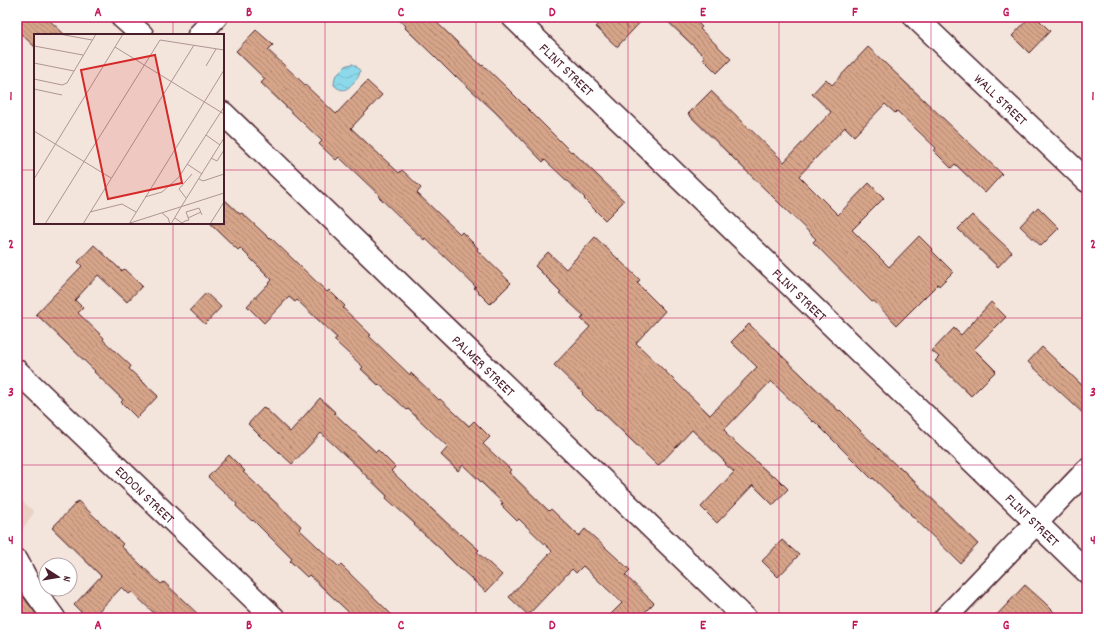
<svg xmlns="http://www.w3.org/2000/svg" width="1104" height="635" viewBox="0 0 1104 635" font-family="Dekko,sans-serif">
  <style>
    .built { fill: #ead1c3 }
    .water { fill: url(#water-waves); stroke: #728f9e }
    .building { fill: url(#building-back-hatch); stroke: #4a1f2b }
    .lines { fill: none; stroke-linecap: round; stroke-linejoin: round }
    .minor-casing { stroke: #4a1f2b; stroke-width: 25 }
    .minor { stroke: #fff; stroke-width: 22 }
    .grid { fill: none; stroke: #c2185b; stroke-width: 1; stroke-opacity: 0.55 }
    .labels { text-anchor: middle; stroke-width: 4; stroke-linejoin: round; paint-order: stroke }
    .street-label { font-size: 14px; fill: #4a1f2b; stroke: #fff }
    .inset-road { fill: none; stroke: #af9595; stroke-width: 1 }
    .view { fill: #d62828; fill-opacity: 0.15; stroke: #d62828; stroke-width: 2 }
    .inset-edge { fill: none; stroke: #4a1f2b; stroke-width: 2 }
    .neatline { fill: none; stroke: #c2185b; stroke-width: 1.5 }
    .grid-label { font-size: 13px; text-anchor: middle; font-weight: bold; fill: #c2185b }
  </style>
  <defs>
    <pattern id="water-waves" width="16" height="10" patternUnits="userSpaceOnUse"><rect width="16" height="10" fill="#8cd9eb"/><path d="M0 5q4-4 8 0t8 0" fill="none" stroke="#7abaca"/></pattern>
    <pattern id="building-back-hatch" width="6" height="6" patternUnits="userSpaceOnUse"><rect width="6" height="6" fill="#d6a589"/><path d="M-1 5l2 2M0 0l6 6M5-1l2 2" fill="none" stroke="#b08670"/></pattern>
  </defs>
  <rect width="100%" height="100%" fill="#f3e4dc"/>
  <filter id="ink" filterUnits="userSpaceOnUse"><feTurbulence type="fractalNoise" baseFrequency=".025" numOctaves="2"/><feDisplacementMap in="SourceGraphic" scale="8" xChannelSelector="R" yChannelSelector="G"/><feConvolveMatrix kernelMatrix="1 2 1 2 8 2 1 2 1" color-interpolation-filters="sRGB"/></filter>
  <g filter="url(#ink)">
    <path class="built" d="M 17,496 L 34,512 L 17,537 Z"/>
    <path class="water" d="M 353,64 L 357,67 L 360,71 C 359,77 357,79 353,83 C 347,90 342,93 334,85 L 335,77 L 347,65 Z"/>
    <g class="building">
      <path d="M 17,17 L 46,17 L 65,35 L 35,35 L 35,47 L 17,30 Z"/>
      <path d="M 396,17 L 431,17 L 482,66 L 483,65 L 504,85 L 571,152 L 572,151 L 624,201 L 605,220 L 584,199 L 585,198 L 545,160 L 543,162 L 495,112 L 456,76 L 455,77 L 434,56 L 405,28 L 406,26 Z"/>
      <path d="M 605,17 L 645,17 L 617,47 L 596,27 Z"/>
      <path d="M 663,17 L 692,17 L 702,27 L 700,29 L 731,59 L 717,73 L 703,59 L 705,57 Z"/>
      <path d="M 1030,17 L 1036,17 L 1050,31 L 1029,53 L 1012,36 Z"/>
      <path d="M 256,30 L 273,45 L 268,50 L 336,114 L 367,81 L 382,95 L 351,128 L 399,173 L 402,170 L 421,188 L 417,193 L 460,234 L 462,232 L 478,248 L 477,250 L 511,283 L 490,304 L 474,288 L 476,287 L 425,238 L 424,240 L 407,224 L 378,196 L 379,195 L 339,157 L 336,160 L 319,144 L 322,141 L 261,83 L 265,79 L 236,51 Z"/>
      <path d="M 868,47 L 1002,174 L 985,193 L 955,164 L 951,168 L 934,151 L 936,148 L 897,111 L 895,113 L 885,104 L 854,136 L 845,127 L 799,176 L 838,215 L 869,183 L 884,198 L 852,230 L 889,267 L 919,236 L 933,250 L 932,251 L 953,272 L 939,286 L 938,284 L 897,325 L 874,301 L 872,302 L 813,242 L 816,239 L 688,114 L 711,91 L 784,162 L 831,112 L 812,94 L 826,79 L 832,85 Z"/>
      <path d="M 223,198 L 240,214 L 242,213 L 270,239 L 271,238 L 327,292 L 329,290 L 345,306 L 343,308 L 371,335 L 369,336 L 410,375 L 411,373 L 439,400 L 440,399 L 469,426 L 474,421 L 490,437 L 483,444 L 511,470 L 509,472 L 549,511 L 551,509 L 579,536 L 585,529 L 630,570 L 625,575 L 654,603 L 639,618 L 607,618 L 622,603 L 583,566 L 576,573 L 572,569 L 528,615 L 509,597 L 552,551 L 519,519 L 517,521 L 501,505 L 503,503 L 463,465 L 458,471 L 441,455 L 448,447 L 408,409 L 407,410 L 379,384 L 378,385 L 361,369 L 363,367 L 334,340 L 337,338 L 297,300 L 295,302 L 289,297 L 264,323 L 247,306 L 272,280 L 240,248 L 238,250 L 210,223 L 223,223 Z"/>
      <path d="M 1038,207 L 1059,228 L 1041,246 L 1020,226 Z"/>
      <path d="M 972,215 L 1012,252 L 998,267 L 958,229 Z"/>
      <path d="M 595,237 L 640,280 L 637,283 L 665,311 L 636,343 L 710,415 L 757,367 L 731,342 L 749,324 L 839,411 L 840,410 L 861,431 L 860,431 L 898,467 L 899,466 L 978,544 L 960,563 L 910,514 L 911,514 L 873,478 L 872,479 L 814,421 L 813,422 L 771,381 L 724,430 L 727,433 L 726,434 L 772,476 L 774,475 L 788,489 L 773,505 L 753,485 L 717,523 L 701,507 L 734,472 L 725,464 L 726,463 L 692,430 L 658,466 L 599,409 L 598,410 L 582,394 L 583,393 L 554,365 L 590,327 L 581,319 L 584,316 L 559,293 L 561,292 L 535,266 L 548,252 L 566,269 Z"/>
      <path d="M 94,245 L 122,271 L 124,269 L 142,286 L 127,302 L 98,275 L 75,300 L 83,308 L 78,313 L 104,338 L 103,340 L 131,366 L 129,369 L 158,396 L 137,418 L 121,402 L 123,400 L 94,372 L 95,371 L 36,314 L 82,266 L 78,262 Z"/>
      <path d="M 206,293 L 221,307 L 205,324 L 190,310 Z"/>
      <path d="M 991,302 L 1006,317 L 974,349 L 996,371 L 971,396 L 935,361 L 939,357 L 932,351 L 954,328 L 961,335 Z"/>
      <path d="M 1042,347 L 1087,390 L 1087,417 L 1028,362 Z"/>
      <path d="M 320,398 L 335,412 L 334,413 L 376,452 L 378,450 L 395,467 L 391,471 L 460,535 L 461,534 L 479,550 L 477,552 L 502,575 L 486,592 L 461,569 L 460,569 L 444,553 L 444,552 L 414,525 L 415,524 L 386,498 L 387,496 L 360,470 L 360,469 L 321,433 L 292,464 L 265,439 L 264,440 L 248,424 L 264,407 L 290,432 Z"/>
      <path d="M 229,455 L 245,471 L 243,472 L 301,526 L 299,529 L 339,567 L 341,565 L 395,618 L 355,618 L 309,575 L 307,577 L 290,561 L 292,559 L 253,520 L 252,521 L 236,506 L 237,504 L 208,477 Z"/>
      <path d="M 78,501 L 123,544 L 121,546 L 161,584 L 164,582 L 202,618 L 159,618 L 132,592 L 129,594 L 122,587 L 92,618 L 87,618 L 74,605 L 101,576 L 52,528 Z"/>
      <path d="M 782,540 L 799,555 L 778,577 L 762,561 Z"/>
      <path d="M 1025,585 L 1044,602 L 1060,618 L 994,618 Z"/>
      <path d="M 17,588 L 18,589 L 39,618 L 17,618 Z"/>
    </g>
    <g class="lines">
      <defs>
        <g id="minor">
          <path d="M 122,17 L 142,35"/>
          <path id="s1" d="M 513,17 L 1087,572"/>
          <path id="s2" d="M 915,17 L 1087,181"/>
          <path d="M 199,35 L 216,17"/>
          <path id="s3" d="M 223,113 L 745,618"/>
          <path id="s4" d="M 17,371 L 274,618"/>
          <path d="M 17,561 L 28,582 L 54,618"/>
          <path d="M 945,618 L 1087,470"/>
        </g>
      </defs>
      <use href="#minor" class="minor-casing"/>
      <use href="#minor" class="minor"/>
    </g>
  </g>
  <path class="grid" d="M 173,17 L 173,35M 325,17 L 325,618M 476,17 L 476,618M 628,17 L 628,618M 779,17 L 779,618M 931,17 L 931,618M 17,170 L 35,170M 223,170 L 1087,170M 173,223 L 173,618M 17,318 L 1087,318M 17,465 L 1087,465"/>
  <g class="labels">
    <g class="street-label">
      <text dy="5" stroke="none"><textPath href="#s1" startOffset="75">FLINT STREET</textPath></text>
      <text dy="5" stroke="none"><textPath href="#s2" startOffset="119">WALL STREET</textPath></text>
      <text dy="5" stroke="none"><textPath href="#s1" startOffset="399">FLINT STREET</textPath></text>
      <text dy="5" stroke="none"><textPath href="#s3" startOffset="363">PALMER STREET</textPath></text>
      <text dy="5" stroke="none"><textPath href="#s4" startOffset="178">EDDON STREET</textPath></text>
      <text dy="5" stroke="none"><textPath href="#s1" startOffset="723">FLINT STREET</textPath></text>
    </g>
  </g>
  <g transform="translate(34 34)">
    <rect width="190" height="190" fill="#f3e4dc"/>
    <path class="inset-road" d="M 25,0 L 58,6M 0,12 L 49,21M 81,13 L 190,80M 0,29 L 40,37M 172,32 L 182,15M 0,45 L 28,51 L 33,49 L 62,0M 0,55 L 28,61M 0,97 L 77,144M 172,101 L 186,111M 177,124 L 183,127 L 190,116M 153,130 L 168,140M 0,145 L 89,0M 165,145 L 169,147 L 190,140M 111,163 L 128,158 L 145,143 L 190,73M 152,164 L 145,155 L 158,140M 147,173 L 190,104M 56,178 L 88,170 L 102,178M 128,179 L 134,184 L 136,190M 141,184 L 148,189 L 151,187 L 155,186 L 152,178 L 165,174 L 168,181M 154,184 L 167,178M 11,190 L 126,6 L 190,16M 49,190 L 160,11M 93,190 L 190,159M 95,190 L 190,36M 137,190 L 147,173M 176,190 L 190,168"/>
    <path class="view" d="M 121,21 L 148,149 L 74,165 L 47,36 Z"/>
    <rect width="190" height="190" class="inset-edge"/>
  </g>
  <rect width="1104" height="635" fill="none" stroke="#fff" stroke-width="44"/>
  <g transform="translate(58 577) rotate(102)"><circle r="19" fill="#ffffff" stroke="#b7a5aa"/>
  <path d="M0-3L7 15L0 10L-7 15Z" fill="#4a1f2b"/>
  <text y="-6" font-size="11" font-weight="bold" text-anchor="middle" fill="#4a1f2b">N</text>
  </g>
  <rect x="22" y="22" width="1060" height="591" class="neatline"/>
  <g class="grid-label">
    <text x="98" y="16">A</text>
    <text x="249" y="16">B</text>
    <text x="401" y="16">C</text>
    <text x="552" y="16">D</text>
    <text x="703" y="16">E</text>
    <text x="855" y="16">F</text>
    <text x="1006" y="16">G</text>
    <text x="11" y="100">1</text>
    <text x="1093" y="100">1</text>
    <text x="11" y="248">2</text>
    <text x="1093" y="248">2</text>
    <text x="11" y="396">3</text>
    <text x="1093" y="396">3</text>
    <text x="11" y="544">4</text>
    <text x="1093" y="544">4</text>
    <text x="98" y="629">A</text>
    <text x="249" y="629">B</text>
    <text x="401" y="629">C</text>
    <text x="552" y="629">D</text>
    <text x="703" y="629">E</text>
    <text x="855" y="629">F</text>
    <text x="1006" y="629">G</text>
  </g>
</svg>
